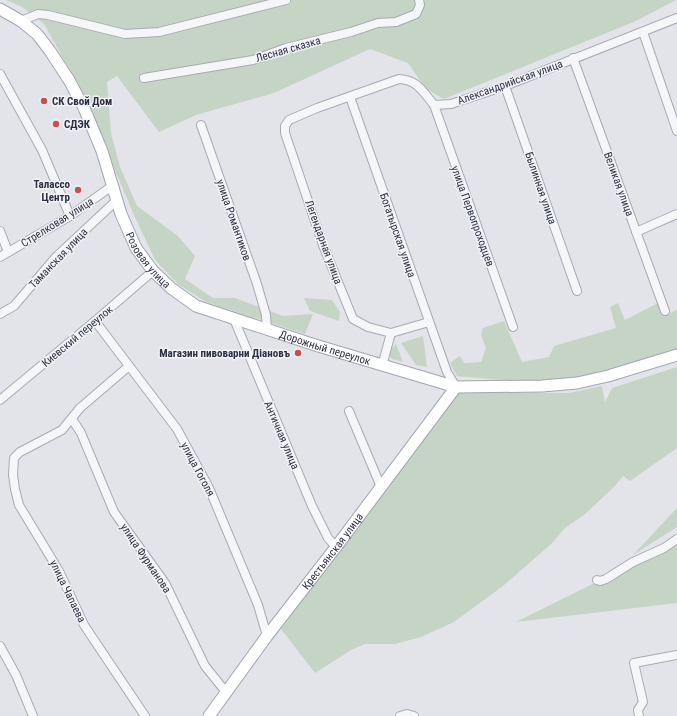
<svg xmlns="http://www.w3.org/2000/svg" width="677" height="716" viewBox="0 0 677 716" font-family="'Roboto Condensed',sans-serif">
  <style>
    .green { fill: #c5d4c4 }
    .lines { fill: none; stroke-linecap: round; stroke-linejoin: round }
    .minor-casing { stroke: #a7aab4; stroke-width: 10 }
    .major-casing { stroke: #a2a6b5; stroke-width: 13 }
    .minor { stroke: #f5f6f8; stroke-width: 8 }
    .major { stroke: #fff; stroke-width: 11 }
    .poi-dot { fill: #c94f4d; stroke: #f2f3f7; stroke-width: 1.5 }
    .labels { text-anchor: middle; stroke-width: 3; stroke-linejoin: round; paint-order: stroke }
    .street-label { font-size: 11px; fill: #2b2f41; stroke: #f2f3f7 }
    .poi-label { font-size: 11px; font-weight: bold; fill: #2b2f41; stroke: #f2f3f7; text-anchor: start }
  </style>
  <rect width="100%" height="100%" fill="#e2e4ea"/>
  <g class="green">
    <path d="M 6,0 L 676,0 L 636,21 L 444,99 L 426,89 L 408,63 L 370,49 L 274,93 L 196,115 L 159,132 L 117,76 L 107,82 L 111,133 L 120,167 L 137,206 L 178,236 L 195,256 L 185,279 L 213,298 L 235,298 L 283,316 L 313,314 L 305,334 L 206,302 L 178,284 L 155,260 L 133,213 L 84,96 L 44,24 L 22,7 Z"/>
    <path d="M 304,298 L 332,300 L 340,312 L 339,321 L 310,311 Z"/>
    <path d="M 618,303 L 625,320 L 658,303 L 666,315 L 677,310 L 677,351 C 640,362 603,375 564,380 C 529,384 492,379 457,376 L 450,363 L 460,356 L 464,363 L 481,362 L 486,348 L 481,335 L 483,328 L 504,321 L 522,362 L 549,357 L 554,346 L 616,328 L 610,307 Z"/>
    <path d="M 423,336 L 427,367 L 416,365 L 401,343 Z"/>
    <path d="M 396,344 L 403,362 L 392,359 L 388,353 Z"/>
    <path d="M 677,367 L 677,448 L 630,481 L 623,476 L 614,487 L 584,515 L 565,528 L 551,544 L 503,586 L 454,622 L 421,637 L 395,644 L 365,644 L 353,649 L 315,673 L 281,629 L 408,459 L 460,392 L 569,393 L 602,386 L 605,402 L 612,388 Z"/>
    <path d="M 677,508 L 677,527 L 633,555 Z"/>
    <path d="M 677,542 L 677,603 L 516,622 Z"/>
  </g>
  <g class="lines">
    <defs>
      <g id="minor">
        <path d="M 21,21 L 38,14 L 48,15 L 125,34 L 159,32 L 286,0"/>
        <path d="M 643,32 L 677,131"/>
        <path d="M 573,58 L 665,311"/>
        <path d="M 0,74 L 42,150 L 70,216"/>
        <path d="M 144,78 L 253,60 L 286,48 L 351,32 L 378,23 L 396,22 L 416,14 L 420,5 L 419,0"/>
        <path d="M 505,86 L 577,291"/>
        <path d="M 350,97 L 447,372 L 456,387"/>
        <path d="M 434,105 L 513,327"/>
        <path d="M 201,125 L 257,284 L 266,315 L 267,330"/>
        <path d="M 0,231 L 8,252"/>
        <path d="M 636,232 L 677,214"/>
        <path d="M 0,257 L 70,216 L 112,186"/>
        <path d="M 0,314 L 14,306 L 55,258 L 117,200"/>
        <path d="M 234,319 L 312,506 L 328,538 L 336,547"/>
        <path d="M 95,321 L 177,429 L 209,488 L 258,605 L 267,636"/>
        <path d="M 391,333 L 368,327 L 353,319 L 323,245 L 285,133 L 285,126 L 289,120 L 317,108 L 399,79 C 418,80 423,92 434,105 L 451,104 L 505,86 L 677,18"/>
        <path d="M 391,333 L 429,322"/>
        <path d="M 129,366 L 80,408 L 62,430 L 20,452 L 14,458 L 13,475 L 15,489 L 19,505 L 59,571 L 84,625 L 145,716"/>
        <path d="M 382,366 L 391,333"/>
        <path d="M 0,400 L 95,321 L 153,271"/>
        <path d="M 349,411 L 381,487"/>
        <path d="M 72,419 L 81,433 L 114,512 L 165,583 L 205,666 L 226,692"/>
        <path d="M 597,580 L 600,581 L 606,579 L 633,562 L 664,548 L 677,539"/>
        <path d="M 0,646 L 16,675 L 33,716"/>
        <path d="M 400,716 L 407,714 L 414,716"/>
        <path d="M 639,716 L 638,710 L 643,702 L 634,663 L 677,655"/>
      </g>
      <g id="major">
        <path id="s1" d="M 0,9 L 21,21 L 37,34 L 50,51 L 69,80 L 84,108 L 102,151 L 121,214 L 136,248 L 153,271 L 171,288 L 196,306 L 315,345 L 456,387 L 542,386 L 577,383 L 608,376 L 677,355"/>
        <path id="s2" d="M 209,716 L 267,636 L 336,547 L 456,387"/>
      </g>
    </defs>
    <use href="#minor" class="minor-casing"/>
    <use href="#major" class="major-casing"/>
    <use href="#minor" class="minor"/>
    <use href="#major" class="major"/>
  </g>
  <g class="poi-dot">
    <circle cx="44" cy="101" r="4"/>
    <circle cx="56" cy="124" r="4"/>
    <circle cx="78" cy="190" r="4"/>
    <circle cx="298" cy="353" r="4"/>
  </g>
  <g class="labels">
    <g class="street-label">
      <text transform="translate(288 49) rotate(-16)" y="4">Лесная сказка</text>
      <text transform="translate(510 82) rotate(-20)" y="4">Александрийская улица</text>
      <text transform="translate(619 184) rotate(70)" y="4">Великая улица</text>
      <text transform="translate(541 188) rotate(71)" y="4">Былинная улица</text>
      <text transform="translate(473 216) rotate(70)" y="4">улица Первопроходцев</text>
      <text transform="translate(234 220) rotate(71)" y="4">улица Романтиков</text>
      <text transform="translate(57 222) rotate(-32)" y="4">Стрелковая улица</text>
      <text transform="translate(398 235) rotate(71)" y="4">Богатырская улица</text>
      <text transform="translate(324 242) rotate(70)" y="4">Легендарная улица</text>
      <text transform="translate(58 258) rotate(-46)" y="4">Таманская улица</text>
      <text dy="4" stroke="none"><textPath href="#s1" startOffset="299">Розовая улица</textPath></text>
      <text transform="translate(77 336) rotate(-40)" y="4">Киевский переулок</text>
      <text dy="4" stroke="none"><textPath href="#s1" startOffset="502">Дорожный переулок</textPath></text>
      <text transform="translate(282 435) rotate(67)" y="4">Античная улица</text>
      <text transform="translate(198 469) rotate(62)" y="4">улица Гоголя</text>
      <text dy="4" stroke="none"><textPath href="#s2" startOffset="206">Крестьянская улица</textPath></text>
      <text transform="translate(146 558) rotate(56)" y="4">улица Фурманова</text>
      <text transform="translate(68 591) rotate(64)" y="4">улица Чапаева</text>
    </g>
    <g class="poi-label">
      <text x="52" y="105">СК Свой Дом</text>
      <text x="64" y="128">СДЭК</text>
      <text x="70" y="188" text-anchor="end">Талассо<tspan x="70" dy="13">Центр</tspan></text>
      <text x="290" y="357" text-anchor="end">Магазин пивоварни Дiановъ</text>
    </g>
  </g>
</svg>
